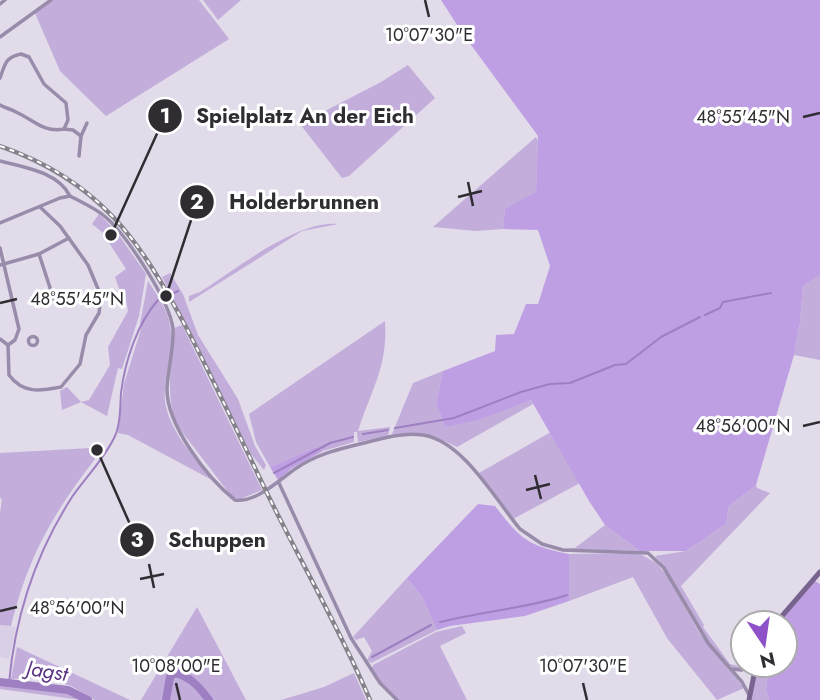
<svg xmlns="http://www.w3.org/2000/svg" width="820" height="700" viewBox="0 0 820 700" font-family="Jost,sans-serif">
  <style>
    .built { fill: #dad0e6 }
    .green { fill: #c2addb }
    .forest { fill: #bf9fe3 }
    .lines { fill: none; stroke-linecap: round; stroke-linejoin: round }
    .stream { stroke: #9e7fc1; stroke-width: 2 }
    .river { stroke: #9e7fc1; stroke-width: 8 }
    .minor { stroke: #998caa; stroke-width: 3.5 }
    .secondary { stroke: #78648f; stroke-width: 5 }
    .rail-casing { stroke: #86828c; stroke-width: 4.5 }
    .rail { stroke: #fff; stroke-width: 2; stroke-dasharray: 5; stroke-linecap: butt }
    .ticks { fill: none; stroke: #2f2d32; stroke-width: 2.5 }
    .labels { text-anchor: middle; stroke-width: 6; stroke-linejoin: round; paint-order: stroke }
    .water-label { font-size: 21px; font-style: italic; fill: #5c3282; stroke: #fff }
    .ticks-label { font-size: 18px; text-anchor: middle; fill: #2f2d32; stroke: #fff; stroke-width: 6; stroke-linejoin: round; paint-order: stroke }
    .leader { fill: none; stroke: #2f2d32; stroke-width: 2.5 }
    .callout-dot { fill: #2f2d32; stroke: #fff; stroke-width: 2.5 }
    .mark-label { font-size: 21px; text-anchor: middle; font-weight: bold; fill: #fff }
    .callout-label { font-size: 21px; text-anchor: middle; font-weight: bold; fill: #2f2d32; stroke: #fff; stroke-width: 6; stroke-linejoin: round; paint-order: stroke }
  </style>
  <rect width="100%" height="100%" fill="#e1dbea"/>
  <path class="built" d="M 0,625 L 16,627 L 9,659 L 0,657 Z"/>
  <g class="green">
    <path d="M 53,0 L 199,0 L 229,39 L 106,116 L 60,71 L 35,13 Z"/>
    <path d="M 203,0 L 241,0 L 218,20 Z"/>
    <path d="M 408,65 L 435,98 L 349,176 L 342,178 L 300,124 L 381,82 Z"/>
    <path d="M 536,137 L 538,141 L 536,193 L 505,209 L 503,229 L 476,231 L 433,227 Z"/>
    <path d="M 99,214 L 116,231 L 146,274 L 139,316 L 122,369 L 118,368 L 107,416 L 81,402 L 62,410 L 60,391 L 67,387 L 81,402 L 89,400 L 110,365 L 108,347 L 128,311 L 125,294 L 121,294 L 115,277 L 126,269 L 102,232 L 92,224 Z"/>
    <path d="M 338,224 L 302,231 L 189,302 L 189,296 L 200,292 C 236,269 297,220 338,224 Z"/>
    <path d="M 170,273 L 183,294 L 198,335 L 238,399 L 255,446 L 266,465 L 264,470 L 251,454 L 162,277 Z"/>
    <path d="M 820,275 L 820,360 L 794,355 L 800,323 L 803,286 Z"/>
    <path d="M 148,281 C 157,295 167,309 170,325 C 175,350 163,376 165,401 C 169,431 194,457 212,480 L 128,435 L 118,433 L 124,384 L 142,326 L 140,324 Z"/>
    <path d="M 385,321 C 388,367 371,390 358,431 L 390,427 L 388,436 L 358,442 L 357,432 L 354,432 L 354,442 L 323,451 L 316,447 L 270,467 L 256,442 L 249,414 Z"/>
    <path d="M 182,325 L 262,490 L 240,499 L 232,497 L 176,424 C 165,394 172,359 174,328 Z"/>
    <path d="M 443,371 L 436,403 L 445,427 L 531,400 L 533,404 L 457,447 C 435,435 417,433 392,434 L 413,383 Z"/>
    <path d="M 551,432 L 580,483 L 513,519 L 479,473 Z"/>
    <path d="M 91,448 L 95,459 C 52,515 28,557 11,626 L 0,625 L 0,513 L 2,499 L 0,498 L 0,453 Z"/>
    <path d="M 756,485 L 757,488 L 770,493 L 681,586 L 704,625 L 703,627 L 730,664 L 743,667 L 751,665 C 744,668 737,671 730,666 C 703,648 680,584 655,556 L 686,551 L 726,524 L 729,506 Z"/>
    <path d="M 605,525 L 640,551 L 563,549 L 575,548 Z"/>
    <path d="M 631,553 L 642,555 L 656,563 L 666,574 L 700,634 L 744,688 L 717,700 L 667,638 L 633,577 L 569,601 L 569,554 Z"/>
    <path d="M 407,578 L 422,597 L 437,630 L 371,663 L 367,660 L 372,651 L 364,637 L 356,640 L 353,637 Z"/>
    <path d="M 197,607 L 246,700 L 141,700 Z"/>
    <path d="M 462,626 L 466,633 L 440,646 L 467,700 L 399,700 L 381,682 L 372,668 L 373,665 L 436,632 Z"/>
    <path d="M 17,647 L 130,700 L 95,700 L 71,686 L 47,678 L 11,679 Z"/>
    <path d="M 758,665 L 769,666 L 766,690 L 769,700 L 751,700 Z"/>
    <path d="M 354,673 L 366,700 L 281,700 L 324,687 Z"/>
    <path d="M 0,685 L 60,689 L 81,700 L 0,689 Z"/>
  </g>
  <g class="forest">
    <path d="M 441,0 L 820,0 L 820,275 L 803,286 L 800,323 L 794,355 L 756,485 L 729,506 L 726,524 L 686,551 L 640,551 L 605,525 L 589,501 L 531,400 L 478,420 L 445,427 L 436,403 L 443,371 L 495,351 L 496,335 L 514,334 L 526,304 L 538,304 L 550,266 L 538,230 L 503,229 L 505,209 L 536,192 L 538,136 L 463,34 Z"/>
    <path d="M 316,447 L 323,451 L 292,468 L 278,480 L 270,467 Z"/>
    <path d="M 478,504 L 495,506 C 521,539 526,545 569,554 L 569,601 L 525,616 L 450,626 L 437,630 L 422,597 L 407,578 Z"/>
    <path d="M 815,581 L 820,584 L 820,700 L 769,700 L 766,690 L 769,666 L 758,665 L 785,665 L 785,623 L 779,623 Z"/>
  </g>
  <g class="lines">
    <g class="stream">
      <path d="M 172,294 L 178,291"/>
      <path d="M 164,297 L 166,296"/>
      <path d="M 705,315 L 720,308 L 723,302 L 771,293"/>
      <path d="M 395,428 L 454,418 L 521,392 L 550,384 L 570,383 L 615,365 L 626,364 L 661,337 L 700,317"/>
      <path d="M 363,434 L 388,430"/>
      <path d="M 274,473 L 330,443 L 353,437"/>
      <path d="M 440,622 C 482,611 525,609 567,595"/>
      <path d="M 372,657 L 431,625"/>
      <path d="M 9,683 C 15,617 36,553 72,497 C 86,477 105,458 115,436 C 121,424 120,406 121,393 C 125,361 137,324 158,300"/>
    </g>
    <g class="river">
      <path d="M 0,682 L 68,690 L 88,700"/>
      <path d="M 166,700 L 170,677 L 175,673 C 190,676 200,688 209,700"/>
    </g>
    <g class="minor">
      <path d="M 0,4 L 5,0"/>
      <path d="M 0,37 L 51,0"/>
      <path d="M 0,78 C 5,65 5,57 21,54 L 29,57 L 44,84 L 66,103 L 68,120 L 64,129 C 43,133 34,120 16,112 C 11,109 5,108 0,105"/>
      <path d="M 64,129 L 73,130 L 81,136 L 79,156"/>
      <path d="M 81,136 L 87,123"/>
      <path d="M 0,161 C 24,167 58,172 70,196"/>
      <path d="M 0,223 L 60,198 L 70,196 C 81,202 93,207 103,215 C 125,232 170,301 173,329 C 174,348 168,368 167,388 C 166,424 207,478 235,500 C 256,503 279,480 295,469 C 317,454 339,449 364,443 C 383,438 404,432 423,435 C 463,441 495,499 520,529 L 542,544 L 563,550 L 648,553 L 664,568 L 708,643 L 742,682 L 749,695"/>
      <path d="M 0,248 L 19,329 L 15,340 L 8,345 L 9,375 C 23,394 40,391 61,387 L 80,364 L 86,335 L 99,313 L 101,296 L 88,265 L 60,226 L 40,207"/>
      <path d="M 39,254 L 54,300"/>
      <path d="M 0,265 L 39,254 L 69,238"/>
      <circle cx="33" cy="341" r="4.5"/>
      <path d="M 0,339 L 8,345"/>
      <path d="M 279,483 L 351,638 L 380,683 L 397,700"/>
      <path d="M 732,669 L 742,670 L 753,665"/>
    </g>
    <g class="secondary">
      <path d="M 776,623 L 820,572"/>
      <path d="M 749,700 L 756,665"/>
    </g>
    <defs>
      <path id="rail" d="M 0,146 C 100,181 140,240 187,329 C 215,383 240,437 266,491 C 300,561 340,629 370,700"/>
    </defs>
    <use href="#rail" class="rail-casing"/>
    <use href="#rail" class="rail"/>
  </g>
  <path class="ticks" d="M 425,0 L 429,17M 803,117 L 820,113M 468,182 L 473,206M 458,197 L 482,191M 0,303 L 17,299M 803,426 L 820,422M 535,475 L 541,499M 526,490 L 550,484M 149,564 L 154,588M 140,579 L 164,574M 0,611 L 17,607M 176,683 L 180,700M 583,683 L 587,700"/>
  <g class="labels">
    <g class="water-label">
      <text transform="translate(47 671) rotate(9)" y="7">Jagst</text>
    </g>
  </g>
  <g class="ticks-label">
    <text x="429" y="41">10°07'30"E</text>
    <text x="743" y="123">48°55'45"N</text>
    <text x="77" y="305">48°55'45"N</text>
    <text x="743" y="432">48°56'00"N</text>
    <text x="77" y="614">48°56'00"N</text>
    <text x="176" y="672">10°08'00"E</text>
    <text x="583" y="672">10°07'30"E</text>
  </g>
  <path class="leader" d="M111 235L165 116M166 296L197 202M97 450L137 540"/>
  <g class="callout-dot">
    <circle cx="111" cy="235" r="7"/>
    <circle cx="166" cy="296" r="7"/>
    <circle cx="97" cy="450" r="7"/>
    <circle cx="165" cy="116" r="18"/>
    <circle cx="197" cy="202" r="18"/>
    <circle cx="137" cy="540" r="18"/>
  </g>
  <g class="mark-label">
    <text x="165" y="123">1</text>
    <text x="197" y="209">2</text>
    <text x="137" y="547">3</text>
  </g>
  <g class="callout-label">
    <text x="305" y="123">Spielplatz An der Eich</text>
    <text x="304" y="209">Holderbrunnen</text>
    <text x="217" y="547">Schuppen</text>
  </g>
  <g transform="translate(764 644) rotate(167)"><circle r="33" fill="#ffffff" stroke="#acabad" stroke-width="2"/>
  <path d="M0-5L12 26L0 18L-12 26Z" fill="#8e51c7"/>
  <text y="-10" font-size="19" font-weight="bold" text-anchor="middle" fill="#2f2d32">N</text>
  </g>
</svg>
